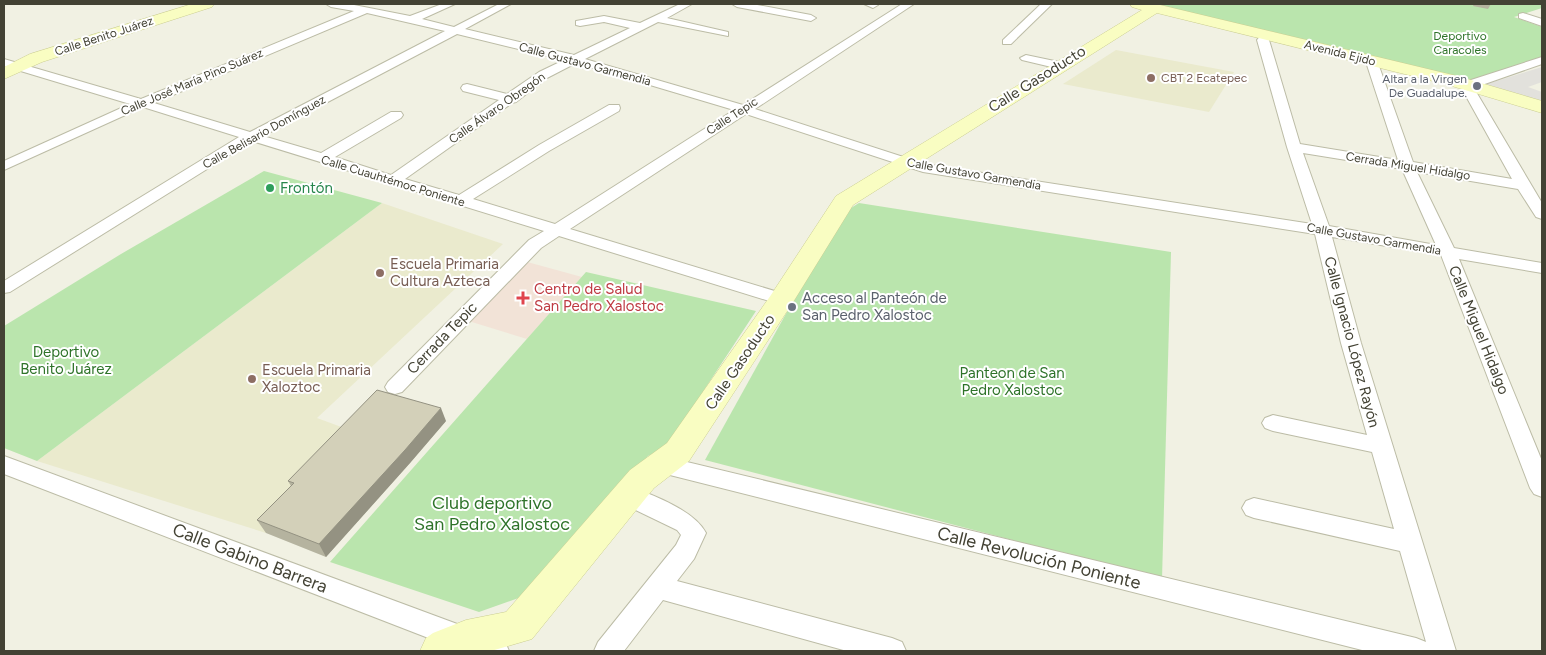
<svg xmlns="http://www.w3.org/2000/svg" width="1546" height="655" viewBox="0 0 1546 655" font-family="Figtree,sans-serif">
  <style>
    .education { fill: #eaeacd }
    .medical { fill: #f2e3d7 }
    .green { fill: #bae5ad }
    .parking { fill: #e2e1dc }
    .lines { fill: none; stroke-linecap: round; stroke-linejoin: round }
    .street-casing { stroke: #bcbca6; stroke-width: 2 }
    .secondary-casing { stroke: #cbce92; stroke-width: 1 }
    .street { fill: #fff; fill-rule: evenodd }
    .secondary { fill: #f9fdc2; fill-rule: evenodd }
    .wall { fill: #b5b39f }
    .shaded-wall { fill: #949282 }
    .building { fill: #d3d0b9; stroke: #949282 }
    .education-dot { fill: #8d6e63; stroke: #fff; stroke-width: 2 }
    .worship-dot { fill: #6b7280; stroke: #fff; stroke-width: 2 }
    .leisure-dot { fill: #2e9e5b; stroke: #fff; stroke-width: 2 }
    .health-dot { fill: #e0444e; stroke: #fff; stroke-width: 2 }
    .labels { text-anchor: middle; stroke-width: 4; stroke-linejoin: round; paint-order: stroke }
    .far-street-label { font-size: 12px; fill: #434234; stroke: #fff }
    .far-park-label { font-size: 12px; fill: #2e7329; stroke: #fff }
    .far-education-label { font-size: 12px; fill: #785e54; stroke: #fff; text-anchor: start }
    .far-worship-label { font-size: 12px; fill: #5b616d; stroke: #fff; text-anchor: end }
    .street-label { font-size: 15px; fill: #434234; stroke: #fff }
    .leisure-label { font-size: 15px; fill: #27864d; stroke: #fff; text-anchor: start }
    .education-label { font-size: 15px; fill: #785e54; stroke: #fff; text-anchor: start }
    .health-label { font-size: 15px; fill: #be3a42; stroke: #fff; text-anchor: start }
    .worship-label { font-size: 15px; fill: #5b616d; stroke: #fff; text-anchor: start }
    .park-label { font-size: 15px; fill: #2e7329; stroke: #fff }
    .near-park-label { font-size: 18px; fill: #2e7329; stroke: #fff }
    .near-street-label { font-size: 18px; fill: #434234; stroke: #fff }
  </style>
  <rect width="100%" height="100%" fill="#f1f1e3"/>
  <g class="education">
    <path d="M 1116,50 L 1234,72 L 1209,112 L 1063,84 Z"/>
    <path d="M 382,203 L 503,244 L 317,418 L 355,432 L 266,533 L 37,461 Z"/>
  </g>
  <path class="medical" d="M 520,260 L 582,277 L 527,339 L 462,319 Z"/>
  <g class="green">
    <path d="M 1143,4 L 1542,4 L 1542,8 L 1514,17 L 1542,27 L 1542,58 L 1462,84 Z"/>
    <path d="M 264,171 L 382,203 L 37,461 L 4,448 L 4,326 L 121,254 Z"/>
    <path d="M 859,203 L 1171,252 L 1162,579 L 705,460 L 793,301 L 851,208 Z"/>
    <path d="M 586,272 L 756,311 L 666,448 L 648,456 L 547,588 L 479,612 L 330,562 Z"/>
  </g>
  <path class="parking" d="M 1542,67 L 1542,82 L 1528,87 L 1542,92 L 1542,104 L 1483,85 Z"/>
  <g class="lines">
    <defs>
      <g id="street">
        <path d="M 326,4 L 349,4 L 410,16 L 442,4 L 455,4 L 422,19 L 454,27 L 499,4 L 511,4 L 465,29 L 574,55 L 630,28 L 604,22 L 580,26 L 576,25 L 576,21 L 604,16 L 640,23 L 680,4 L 692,4 L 667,18 L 728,32 L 728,36 L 658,22 L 585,59 L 743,105 L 902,4 L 914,4 L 755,109 L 925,164 L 1312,224 L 1287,147 L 1257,40 L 1263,33 L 1271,33 L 1272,35 L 1269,40 L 1300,144 L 1398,160 L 1367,65 L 1376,58 L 1382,62 L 1379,66 L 1413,162 L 1512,179 L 1462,89 L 1471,80 L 1542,57 L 1542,64 L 1479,86 L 1475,90 L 1542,203 L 1542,219 L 1536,217 L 1518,189 L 1417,172 L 1454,248 L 1542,263 L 1542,273 L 1459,259 L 1542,461 L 1542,497 L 1534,494 L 1530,488 L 1441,255 L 1332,237 L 1361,343 L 1456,651 L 1366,651 L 654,471 L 651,465 L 654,459 L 662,456 L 1416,638 L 1426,642 L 1400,551 L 1254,518 L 1246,515 L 1242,508 L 1246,501 L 1254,498 L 1394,529 L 1372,452 L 1273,431 L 1265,428 L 1262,423 L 1265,418 L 1273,415 L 1367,435 L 1341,343 L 1315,234 L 923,172 L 746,114 L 570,229 L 788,295 L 791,299 L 788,303 L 782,305 L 559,236 L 541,248 L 402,392 L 395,394 L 388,392 L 385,387 L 388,382 L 529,240 L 544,231 L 252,141 L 10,292 L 4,293 L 4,281 L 239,137 L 143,107 L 4,170 L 4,161 L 130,104 L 4,66 L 4,59 L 141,99 L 354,11 L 331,7 ZM 367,13 L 445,31 L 250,132 L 154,103 ZM 457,34 L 564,60 L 539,72 L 507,94 L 467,84 L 463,85 L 461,88 L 463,91 L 499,100 L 391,175 L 335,157 L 401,118 L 403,115 L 401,112 L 391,112 L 321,153 L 263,136 ZM 576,63 L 734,110 L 555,224 L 473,199 L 549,151 L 619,111 L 620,108 L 619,105 L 609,105 L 539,145 L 459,195 L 405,179 L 512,103 L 516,102 L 547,78 ZM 1303,153 L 1402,169 L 1436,245 L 1329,226 Z"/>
        <path d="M 732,4 L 752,4 L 811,15 L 816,18 L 811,21 L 737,7 Z"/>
        <path d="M 864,4 L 877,4 L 878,5 L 873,8 Z"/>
        <path d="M 1041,4 L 1052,4 L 1011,44 L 1003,44 L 1003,40 Z"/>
        <path d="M 1523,13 L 1542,19 L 1542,26 L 1519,18 L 1519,14 Z"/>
        <path d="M 1026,55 L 1064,63 L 1066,65 L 1060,69 L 1022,60 L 1020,58 Z"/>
        <path d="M 4,456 L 495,638 L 505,642 L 509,651 L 462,651 L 4,474 Z"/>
        <path d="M 629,487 C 652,494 695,511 706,533 L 694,559 L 677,581 L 892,638 L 902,642 L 906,651 L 847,651 L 663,600 L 624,651 L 594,651 L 598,642 L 676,545 L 681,535 L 677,530 L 621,503 L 617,496 L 621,489 Z"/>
      </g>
      <g id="secondary">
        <path d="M 192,4 L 214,4 L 212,7 L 42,62 L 4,79 L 4,67 L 30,54 Z"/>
        <path d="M 1130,4 L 1156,4 L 1457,76 L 1542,101 L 1542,113 L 1445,84 L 1157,13 L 853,205 L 795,299 L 689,461 L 654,488 L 532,639 L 491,651 L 420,651 L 426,638 L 433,633 L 466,620 L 506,612 L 630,470 L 667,443 L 771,295 L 836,196 L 1142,10 L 1132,7 Z"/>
      </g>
    </defs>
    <use href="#street" class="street-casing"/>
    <use href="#secondary" class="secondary-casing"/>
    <use href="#street" class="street"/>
    <use href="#secondary" class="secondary"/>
  </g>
  <g class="wall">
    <path d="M 1474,4 L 1491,4 L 1488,9 L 1473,6 Z"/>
    <path d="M 446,421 L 410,463 L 326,557 L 266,533 L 257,520 L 291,486 L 288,481 Z"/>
  </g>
  <path class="shaded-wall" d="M 441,408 L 446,421 L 410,463 L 326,557 L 319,544 Z"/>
  <path class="building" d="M 377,390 L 441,408 L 405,450 L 319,544 L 257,520 L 294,483 L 288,481 Z"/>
  <g class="education-dot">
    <circle cx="1151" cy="78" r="5"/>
    <circle cx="380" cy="273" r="5"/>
    <circle cx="252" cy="379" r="5"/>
  </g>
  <g class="worship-dot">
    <circle cx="1477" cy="86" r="5"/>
    <circle cx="792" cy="307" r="5"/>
  </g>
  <circle class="leisure-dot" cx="270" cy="188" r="5"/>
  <path class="health-dot" d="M520.5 290.5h5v5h5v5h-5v5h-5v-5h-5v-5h5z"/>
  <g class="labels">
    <g class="far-street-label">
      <text transform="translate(104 36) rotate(-18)" y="4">Calle Benito Juárez</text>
      <text transform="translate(1340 53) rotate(14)" y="4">Avenida Ejido</text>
      <text transform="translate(585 64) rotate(15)" y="4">Calle Gustavo Garmendia</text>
      <text transform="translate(192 82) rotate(-23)" y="4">Calle José María Pino Suárez</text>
      <text transform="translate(497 108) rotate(-35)" y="4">Calle Álvaro Obregón</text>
      <text transform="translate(732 116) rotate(-33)" y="4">Calle Tepic</text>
      <text transform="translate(264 132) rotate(-29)" y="4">Calle Belisario Domínguez</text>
      <text transform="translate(1408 166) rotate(9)" y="4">Cerrada Miguel Hidalgo</text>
      <text transform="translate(974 174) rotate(10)" y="4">Calle Gustavo Garmendia</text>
      <text transform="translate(393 181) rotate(17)" y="4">Calle Cuauhtémoc Poniente</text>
      <text transform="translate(1374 239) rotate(10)" y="4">Calle Gustavo Garmendia</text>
    </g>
    <g class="far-park-label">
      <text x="1460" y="40">Deportivo<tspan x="1460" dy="14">Caracoles</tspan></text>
    </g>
    <g class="far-education-label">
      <text x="1161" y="82">CBT 2 Ecatepec</text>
    </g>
    <g class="far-worship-label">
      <text x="1467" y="83">Altar a la Virgen<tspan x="1467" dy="14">De Guadalupe.</tspan></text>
    </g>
    <g class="street-label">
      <text transform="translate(1037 79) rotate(-32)" y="5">Calle Gasoducto</text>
      <text transform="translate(1479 330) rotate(68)" y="5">Calle Miguel Hidalgo</text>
      <text transform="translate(442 338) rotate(-46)" y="5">Cerrada Tepic</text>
      <text transform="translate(1352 342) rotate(75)" y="5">Calle Ignacio López Rayón</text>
      <text transform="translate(740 362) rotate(-56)" y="5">Calle Gasoducto</text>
    </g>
    <g class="leisure-label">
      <text x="280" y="193">Frontón</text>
    </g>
    <g class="education-label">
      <text x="390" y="269">Escuela Primaria<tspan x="390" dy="17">Cultura Azteca</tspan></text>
      <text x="262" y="375">Escuela Primaria<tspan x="262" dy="17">Xaloztoc</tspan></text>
    </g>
    <g class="health-label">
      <text x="534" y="294">Centro de Salud<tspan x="534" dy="17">San Pedro Xalostoc</tspan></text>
    </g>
    <g class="worship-label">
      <text x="802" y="303">Acceso al Panteón de<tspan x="802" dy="17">San Pedro Xalostoc</tspan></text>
    </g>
    <g class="park-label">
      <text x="66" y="357">Deportivo<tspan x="66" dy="17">Benito Juárez</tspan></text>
      <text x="1012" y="378">Panteon de San<tspan x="1012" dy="17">Pedro Xalostoc</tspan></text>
    </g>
    <g class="near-park-label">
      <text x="492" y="509">Club deportivo<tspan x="492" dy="21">San Pedro Xalostoc</tspan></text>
    </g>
    <g class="near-street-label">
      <text transform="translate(250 558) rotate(21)" y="6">Calle Gabino Barrera</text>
      <text transform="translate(1039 558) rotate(14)" y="6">Calle Revolución Poniente</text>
    </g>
  </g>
  <rect width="1546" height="655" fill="none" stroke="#434234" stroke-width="10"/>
</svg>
